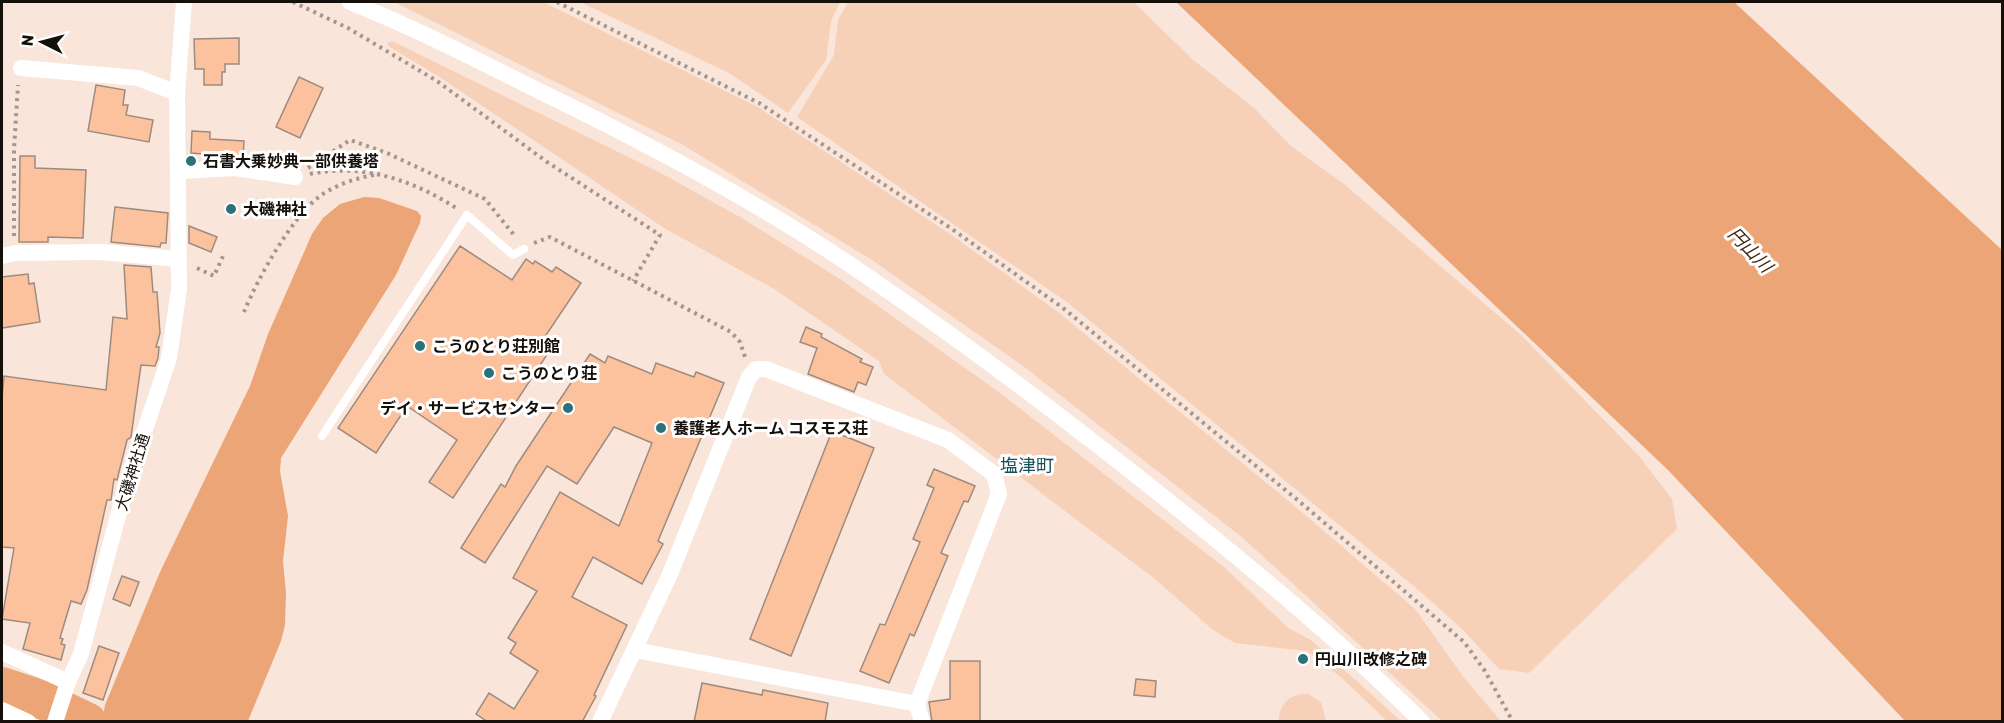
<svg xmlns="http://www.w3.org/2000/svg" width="2004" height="723" viewBox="0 0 2004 723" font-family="Rubik,'Noto Sans JP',sans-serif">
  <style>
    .green { fill: #f7d0b8 }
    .water { fill: #eba576 }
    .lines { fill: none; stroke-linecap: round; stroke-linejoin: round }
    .river { stroke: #eba576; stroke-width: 38 }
    .building { fill: #fcc29d; stroke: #9e8b80; stroke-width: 1.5 }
    .path { stroke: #a5968d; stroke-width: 4; stroke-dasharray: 3 4.5; stroke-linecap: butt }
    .service { stroke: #fff; stroke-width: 8 }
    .minor { stroke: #fff; stroke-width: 16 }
    .poi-dot { fill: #297279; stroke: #fff; stroke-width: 2 }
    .labels { text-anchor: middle; stroke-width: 6; stroke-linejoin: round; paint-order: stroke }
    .poi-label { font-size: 16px; font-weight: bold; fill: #16100b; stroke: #fff; text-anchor: start }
    .street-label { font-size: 16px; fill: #16100b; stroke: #fff }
    .water-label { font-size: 18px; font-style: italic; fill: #422511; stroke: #fff }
    .neighbourhood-label { font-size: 18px; fill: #145156; stroke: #fff }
  </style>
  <rect width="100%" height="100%" fill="#f9e5d9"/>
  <g class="green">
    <path d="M 394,2 L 543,2 L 758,107 L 950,234 L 1058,312 L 1297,508 L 1415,609 L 1465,679 L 1501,721 L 1442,721 L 1243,538 L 1023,366 L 872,260 L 683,145 Z"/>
    <path d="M 580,2 L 840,2 L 831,21 L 826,60 L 788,113 L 729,73 Z"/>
    <path d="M 848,2 L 1134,2 L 1192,59 L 1254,108 L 1291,146 L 1344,184 L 1521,335 L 1639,456 L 1672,499 L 1677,529 L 1529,673 L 1499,669 L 1464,631 L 1421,592 L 1067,302 L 797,117 L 834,55 L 838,20 Z"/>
    <path d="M 392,41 L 659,172 L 740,217 L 840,279 L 996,390 L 1225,568 L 1288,628 L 1311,640 L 1401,721 L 1387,721 L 1343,679 L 1307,651 L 1235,643 L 1213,630 L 1155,579 L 884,374 L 879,361 L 774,289 L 664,228 L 441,78 L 390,47 L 387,43 Z"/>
    <path d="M 1301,694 L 1308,694 L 1321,702 L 1326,721 L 1279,721 C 1279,706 1286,697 1301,694 Z"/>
  </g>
  <g class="water">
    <path d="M 1176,2 L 1734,2 L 2002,250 L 2002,721 L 1905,721 L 1668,470 Z"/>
    <path d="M 364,197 L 379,198 L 417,211 L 421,216 L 420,223 L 396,275 L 281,458 L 280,471 L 288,516 L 283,561 L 286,593 L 285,625 L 281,641 L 248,721 L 102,721 L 105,705 L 160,572 L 250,386 L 268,334 L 312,234 L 323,218 L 340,204 Z"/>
  </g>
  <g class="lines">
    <path class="river" d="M 2,686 L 38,698 L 88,722"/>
  </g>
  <g class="building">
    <path d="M 239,38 L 239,64 L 225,64 L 225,72 L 222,72 L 222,85 L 204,85 L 204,69 L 195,69 L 194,39 Z"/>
    <path d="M 299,77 L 323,88 L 300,138 L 276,127 Z"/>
    <path d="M 96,85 L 125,90 L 123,105 L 128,105 L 126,115 L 153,120 L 149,142 L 88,131 Z"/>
    <path d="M 192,131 L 210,132 L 210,139 L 244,141 L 243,157 L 191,153 Z"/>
    <path d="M 20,156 L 35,156 L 35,168 L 86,170 L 83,238 L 48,237 L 48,242 L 19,242 Z"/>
    <path d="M 115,207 L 168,213 L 166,243 L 161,243 L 160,247 L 111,242 Z"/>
    <path d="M 189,226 L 217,237 L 211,252 L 189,243 Z"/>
    <path d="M 460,246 L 512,280 L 526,259 L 533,264 L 535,261 L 552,272 L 556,267 L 581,283 L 542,341 L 552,347 L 453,498 L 429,482 L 457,440 L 407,406 L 376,453 L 338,428 Z"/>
    <path d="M 124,265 L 151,267 L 153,292 L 157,292 L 160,333 L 156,347 L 159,347 L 158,358 L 155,366 L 141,365 L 131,437 L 127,440 L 117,480 L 114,479 L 111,500 L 107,500 L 87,590 L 81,604 L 71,601 L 60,638 L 63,639 L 61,644 L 65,645 L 61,660 L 23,649 L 30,623 L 2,619 L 14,548 L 2,547 L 2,398 L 4,376 L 106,390 L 113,317 L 127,319 Z"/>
    <path d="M 28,274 L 29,284 L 34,283 L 40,322 L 2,328 L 2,277 Z"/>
    <path d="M 806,327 L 822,334 L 821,337 L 862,359 L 860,362 L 873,367 L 866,385 L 858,382 L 854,392 L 808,374 L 817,348 L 800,342 Z"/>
    <path d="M 590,354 L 605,363 L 608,356 L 652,374 L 656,363 L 694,377 L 696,372 L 724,383 L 658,541 L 663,544 L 642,584 L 593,557 L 572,597 L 627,625 L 594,695 L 596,696 L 582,722 L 488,722 L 476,714 L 489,693 L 514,709 L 538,671 L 510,653 L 516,643 L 508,638 L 537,591 L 513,578 L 560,492 L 619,526 L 652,443 L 614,427 L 577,484 L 547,466 L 485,563 L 461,548 L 501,484 L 505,487 L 516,466 Z"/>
    <path d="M 832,431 L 874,448 L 791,656 L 750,639 Z"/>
    <path d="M 934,469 L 975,486 L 968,502 L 964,501 L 941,553 L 948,556 L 914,636 L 910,634 L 889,683 L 860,671 L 880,624 L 885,625 L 920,542 L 913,539 L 934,488 L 927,485 Z"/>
    <path d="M 122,576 L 139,582 L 130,606 L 113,599 Z"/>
    <path d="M 99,646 L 119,653 L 103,700 L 83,693 Z"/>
    <path d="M 950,661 L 980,661 L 980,722 L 932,722 L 929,702 L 950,699 Z"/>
    <path d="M 1136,679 L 1156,681 L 1155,697 L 1134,695 Z"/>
    <path d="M 702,683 L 762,695 L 763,690 L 828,703 L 825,722 L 694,722 Z"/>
  </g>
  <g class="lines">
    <g class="path">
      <path d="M 293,2 L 348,28 L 437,81 L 547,162 L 660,235 L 633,281"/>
      <path d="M 557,2 L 759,103 L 952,229 L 1063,308 L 1300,502 L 1464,642 L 1485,671 L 1513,722"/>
      <path d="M 308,168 L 350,140 L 387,153 L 485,199 L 514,235"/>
      <path d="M 310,174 C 362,163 413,180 456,208"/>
      <path d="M 14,236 L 14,149 L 18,85"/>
      <path d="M 534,243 L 550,237 L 731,332 L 740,342 L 745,357"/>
      <path d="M 197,268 L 214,276 L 223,256"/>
      <path d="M 244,312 C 258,278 291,218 320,196 C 337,184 359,177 380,174"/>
    </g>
    <path class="service" d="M 322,436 L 467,215 L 513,255 L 524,249"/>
    <g class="minor">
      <path d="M 350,2 C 413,27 473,58 533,88 C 640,140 747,196 846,262 C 955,335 1059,414 1161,495 C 1250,567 1341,641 1422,722"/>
      <path d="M 21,68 L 138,78 L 177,93"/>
      <path d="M 179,171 L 235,168 L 295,177"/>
      <path d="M 2,256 L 15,253 L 101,252 L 177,259"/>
      <path d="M 635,650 L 917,704"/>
      <path d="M 2,652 L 68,682"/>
      <path d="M 2,710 L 28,722"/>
      <path d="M 55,722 L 68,682 L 81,654 L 126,486 L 169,358 L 179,289 L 177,93 L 184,2"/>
      <path d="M 600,722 L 670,574 L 749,377 L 756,369 L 766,369 L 948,440 L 994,474 L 999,494 L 917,704 L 922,722"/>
    </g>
  </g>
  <g class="poi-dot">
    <circle cx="191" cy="161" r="6"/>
    <circle cx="231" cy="209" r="6"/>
    <circle cx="420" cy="346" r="6"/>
    <circle cx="489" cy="373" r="6"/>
    <circle cx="568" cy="408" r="6"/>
    <circle cx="661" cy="428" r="6"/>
    <circle cx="1303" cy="659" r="6"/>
  </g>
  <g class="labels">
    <g class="poi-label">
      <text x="203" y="167">石書大乗妙典一部供養塔</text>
      <text x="243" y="215">大磯神社</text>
      <text x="432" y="352">こうのとり荘別館</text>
      <text x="501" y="379">こうのとり荘</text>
      <text x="556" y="414" text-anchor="end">デイ・サービスセンター</text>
      <text x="673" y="434">養護老人ホーム コスモス荘</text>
      <text x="1315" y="665">円山川改修之碑</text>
    </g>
    <g class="street-label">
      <text transform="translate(132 472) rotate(-73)" y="6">大磯神社通</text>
    </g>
    <g class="water-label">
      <text transform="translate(1750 250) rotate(46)" y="6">円山川</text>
    </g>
    <g class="neighbourhood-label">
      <text x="1027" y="472">塩津町</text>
    </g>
  </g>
  <rect width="2004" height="723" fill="none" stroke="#16100b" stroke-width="6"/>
  <g transform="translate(42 42) rotate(276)" stroke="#ffffff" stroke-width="4.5" paint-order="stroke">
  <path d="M0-4.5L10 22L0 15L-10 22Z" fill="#16100b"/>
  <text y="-9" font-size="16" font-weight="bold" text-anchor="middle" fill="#16100b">N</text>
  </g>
</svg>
